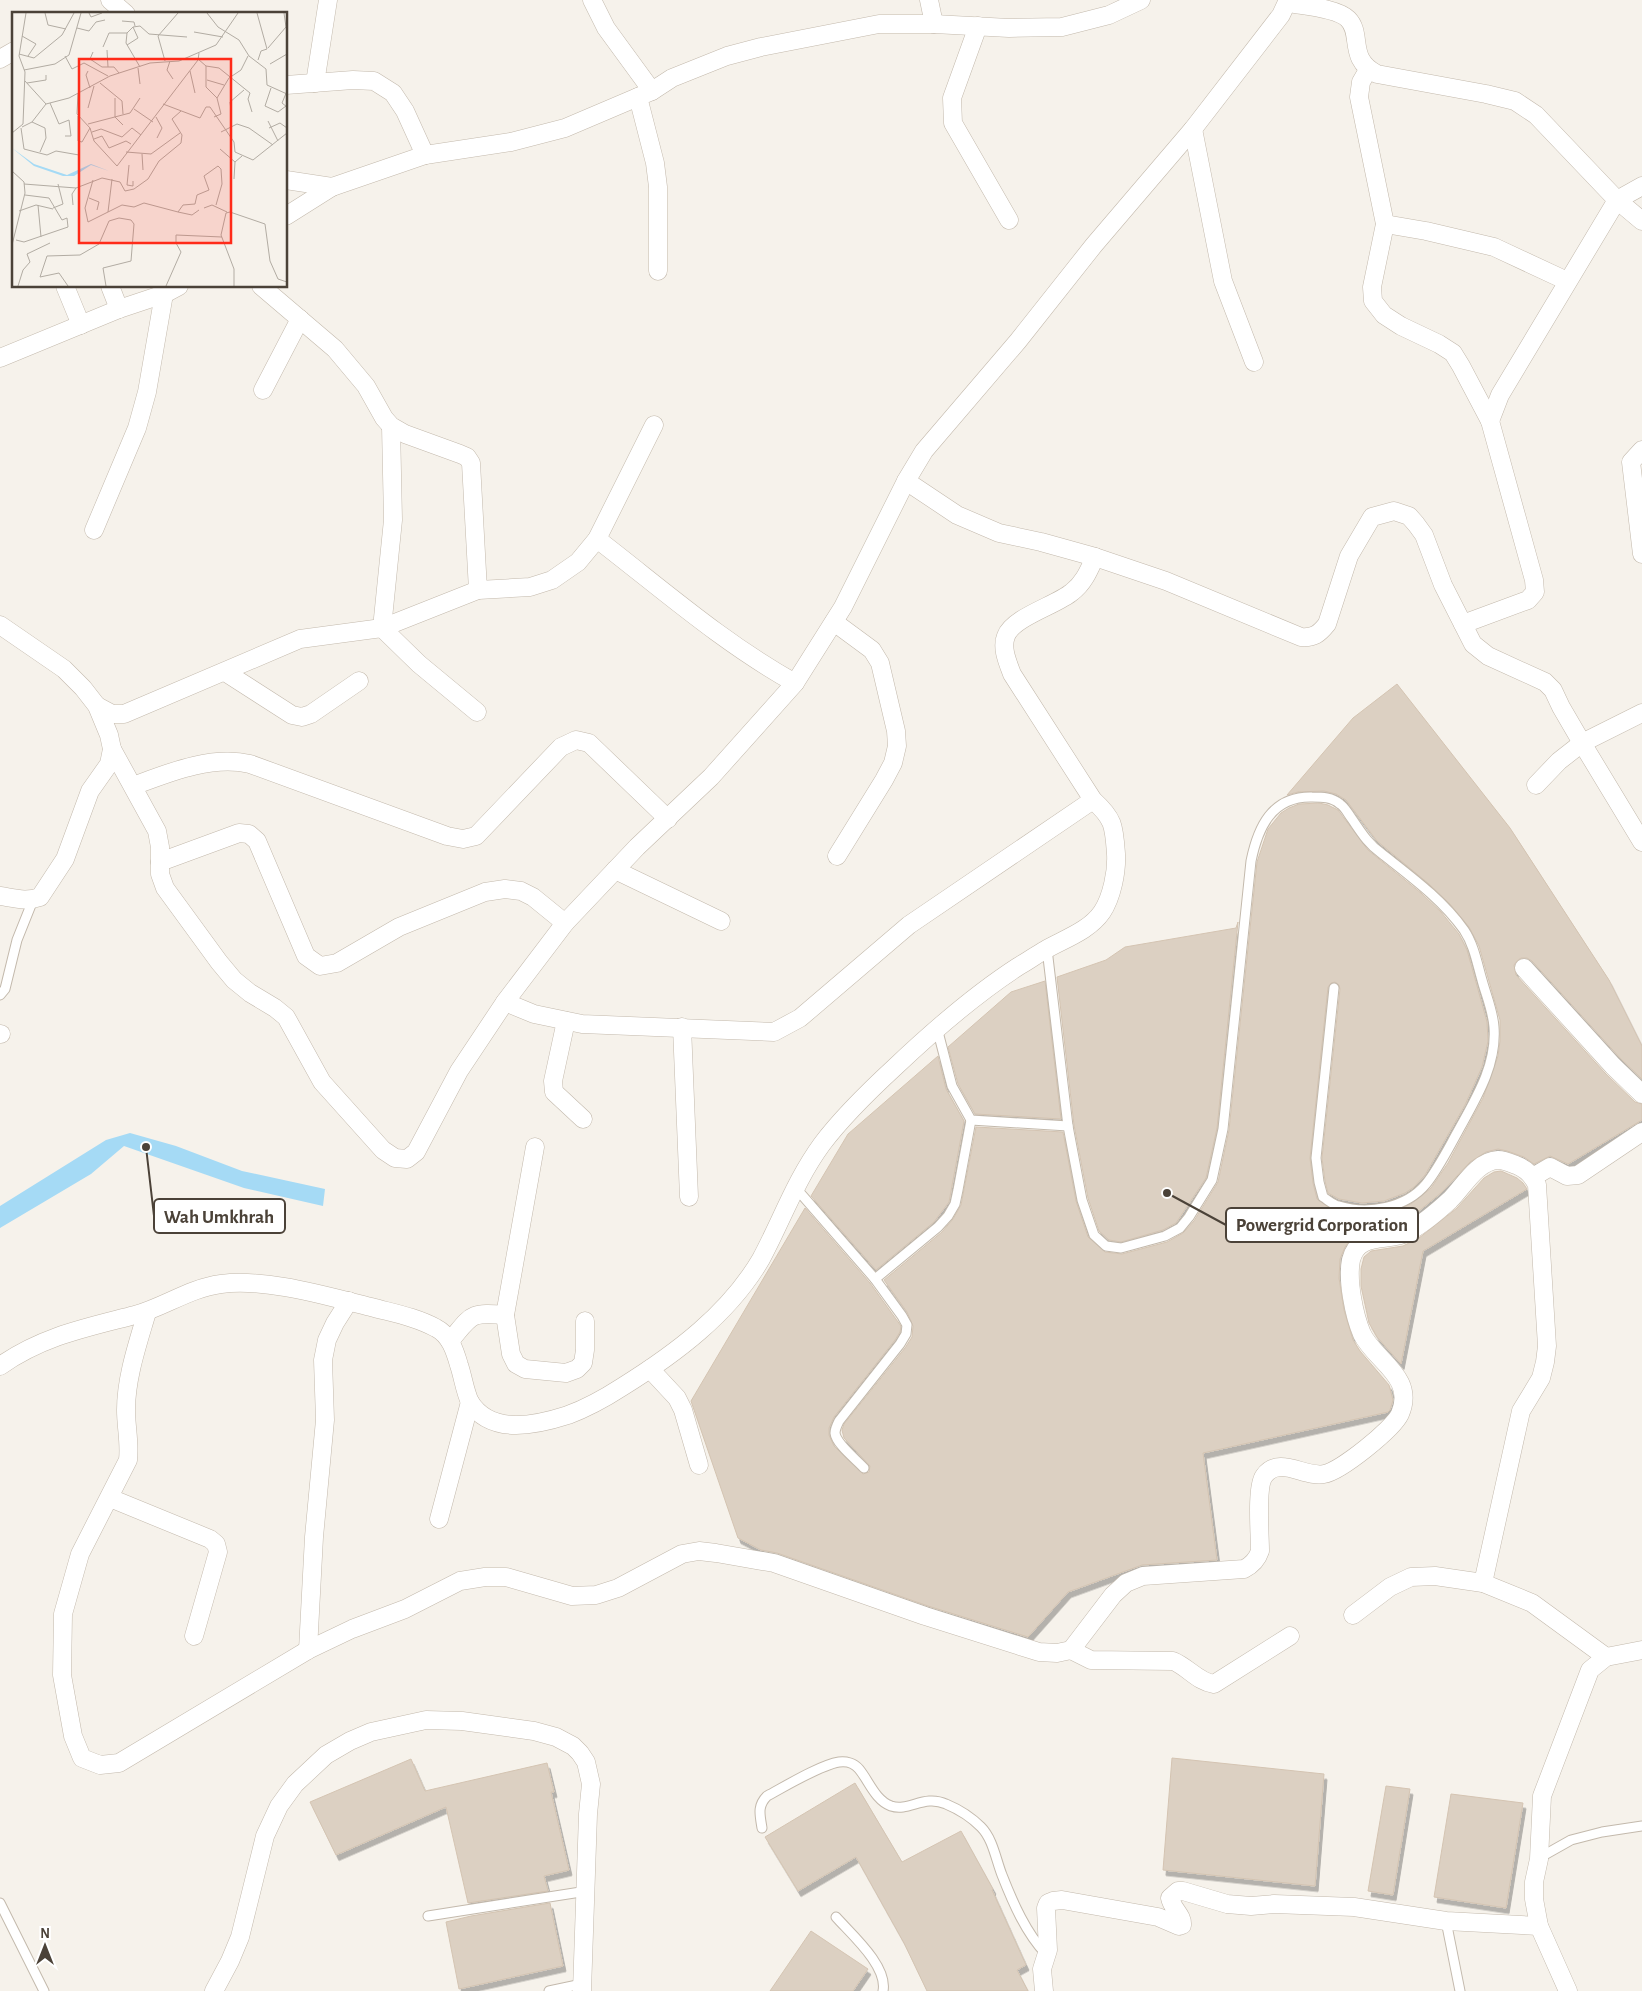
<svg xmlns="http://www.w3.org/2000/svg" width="1642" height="1991" viewBox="0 0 1642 1991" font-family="'Alegreya Sans',sans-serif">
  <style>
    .water { fill: #a5daf5 }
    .building { fill: #dcd0c2; stroke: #d4c4b2; filter: url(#shadow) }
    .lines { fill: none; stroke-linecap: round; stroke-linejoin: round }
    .service-casing { stroke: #c3b9ac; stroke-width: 11 }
    .minor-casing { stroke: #c3b9ac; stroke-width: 19 }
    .service { stroke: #fff; stroke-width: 9 }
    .minor { stroke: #fff; stroke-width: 18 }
    .inset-road { fill: none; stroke: #b2aca3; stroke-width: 1 }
    .view { fill: #ff2b19; fill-opacity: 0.15; stroke: #ff2b19; stroke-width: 2.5 }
    .inset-edge { fill: none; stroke: #4b4238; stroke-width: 2.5 }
    .leader { fill: none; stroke: #4b4238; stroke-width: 2 }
    .callout-dot { fill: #4b4238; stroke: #fff; stroke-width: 2 }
    .callout { fill: #fff; stroke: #4b4238; stroke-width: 2 }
    .callout-label { font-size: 19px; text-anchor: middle; font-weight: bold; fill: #4b4238 }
  </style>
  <defs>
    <filter id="shadow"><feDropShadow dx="3" dy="5.5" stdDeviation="0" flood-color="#0004"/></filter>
  </defs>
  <rect width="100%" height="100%" fill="#f6f2eb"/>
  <path class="water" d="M 130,1133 L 176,1146 L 242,1171 L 325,1189 L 323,1206 L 244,1188 L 124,1146 L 91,1174 L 0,1228 L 0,1206 L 106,1140 Z"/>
  <g class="building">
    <path d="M 1397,684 L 1510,828 L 1609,980 L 1642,1046 L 1642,1079 L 1621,1059 L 1532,961 L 1527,958 L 1521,958 L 1517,961 L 1514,965 L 1516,975 L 1605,1073 L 1635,1102 L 1642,1104 L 1642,1120 L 1568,1164 L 1550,1156 L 1534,1164 L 1524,1157 L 1507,1151 L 1498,1149 L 1486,1152 L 1470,1162 L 1442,1192 L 1408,1220 L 1397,1225 L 1364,1231 L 1352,1238 L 1345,1247 L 1340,1259 L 1339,1278 L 1344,1310 L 1353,1340 L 1360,1351 L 1389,1385 L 1393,1400 L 1390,1410 L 1388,1412 L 1203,1453 L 1217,1560 L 1142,1565 L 1068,1592 L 1028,1637 L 928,1606 L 777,1553 L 761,1550 L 738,1538 L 691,1401 L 805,1208 L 870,1283 L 901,1326 L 900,1332 L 895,1340 L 834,1417 L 829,1428 L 829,1435 L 834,1446 L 863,1474 L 869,1472 L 870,1466 L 844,1438 L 842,1430 L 844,1424 L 905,1348 L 912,1337 L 913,1326 L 907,1312 L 884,1280 L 942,1232 L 953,1219 L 961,1205 L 976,1127 L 1063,1132 L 1076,1201 L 1088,1237 L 1105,1252 L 1122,1254 L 1167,1242 L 1183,1233 L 1194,1221 L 1218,1182 L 1229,1130 L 1257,862 L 1268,829 L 1281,813 L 1289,808 L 1299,804 L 1319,803 L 1328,805 L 1338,810 L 1368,850 L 1421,893 L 1441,912 L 1459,934 L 1467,950 L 1487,1022 L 1488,1041 L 1482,1067 L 1465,1105 L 1425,1175 L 1414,1187 L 1405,1193 L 1384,1201 L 1362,1203 L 1339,1199 L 1328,1193 L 1325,1181 L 1322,1158 L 1340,989 L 1339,985 L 1335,982 L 1331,983 L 1328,987 L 1310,1158 L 1313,1183 L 1317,1199 L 1335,1212 L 1350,1215 L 1374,1216 L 1388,1213 L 1411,1204 L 1431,1188 L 1448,1163 L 1483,1098 L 1498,1056 L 1500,1041 L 1500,1020 L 1479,946 L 1469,927 L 1450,904 L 1429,884 L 1377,841 L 1346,800 L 1336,794 L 1324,791 L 1298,792 L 1287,795 L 1353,718 Z"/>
    <path d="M 1238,922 L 1217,1128 L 1206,1178 L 1176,1223 L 1163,1230 L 1121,1242 L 1109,1240 L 1099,1231 L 1088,1198 L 1074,1125 L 1057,977 L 1106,960 L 1125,947 L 1236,928 Z"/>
    <path d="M 1045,981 L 1061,1119 L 975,1114 L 958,1084 L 948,1047 L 1011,992 Z"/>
    <path d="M 938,1056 L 946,1089 L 964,1121 L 949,1202 L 934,1222 L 876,1270 L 811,1196 L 848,1134 Z"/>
    <path d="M 1501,1171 L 1517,1178 L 1523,1183 L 1527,1189 L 1423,1251 L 1401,1364 L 1377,1337 L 1369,1323 L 1361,1286 L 1361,1269 L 1364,1257 L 1371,1251 L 1403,1246 L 1419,1238 L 1457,1208 L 1484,1178 L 1494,1172 Z"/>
    <path d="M 1172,1758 L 1324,1774 L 1315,1886 L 1163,1870 Z"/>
    <path d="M 411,1759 L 425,1791 L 547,1763 L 554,1792 L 551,1792 L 569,1870 L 544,1876 L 548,1891 L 468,1903 L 446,1807 L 336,1855 L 310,1802 Z"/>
    <path d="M 855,1783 L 902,1862 L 961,1831 L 993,1889 L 992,1890 L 1026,1965 L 1017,1970 L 1028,1991 L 927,1991 L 904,1943 L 856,1857 L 798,1891 L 765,1837 Z"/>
    <path d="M 1386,1786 L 1410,1789 L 1393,1895 L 1368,1891 Z"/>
    <path d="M 1451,1794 L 1523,1803 L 1506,1908 L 1434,1897 Z"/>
    <path d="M 550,1903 L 563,1966 L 459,1989 L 446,1922 L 471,1916 Z"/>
    <path d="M 811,1931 L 868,1969 L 853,1991 L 770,1991 Z"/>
  </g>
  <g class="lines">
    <defs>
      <g id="service">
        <path d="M 1047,949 L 1068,1126 L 1082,1200 L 1094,1235 L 1106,1246 L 1121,1248 L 1165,1236 L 1180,1228 L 1189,1217 L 1212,1180 L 1223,1129 L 1251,861 C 1258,827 1272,796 1312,797 C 1322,797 1332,797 1340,804 C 1345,807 1348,814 1352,819 C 1361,832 1368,844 1381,853 C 1410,876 1442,899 1464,930 C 1474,945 1477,963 1482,980 C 1486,995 1493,1011 1494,1027 C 1497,1066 1475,1100 1457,1133 C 1447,1151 1438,1169 1426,1184 C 1406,1208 1368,1215 1339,1206 C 1333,1205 1328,1200 1323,1197 L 1319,1182 L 1316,1158 L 1334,988"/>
        <path d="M 0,995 L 5,989 L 17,940 L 33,900"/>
        <path d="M 937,1028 L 952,1086 L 971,1120 L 1068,1126"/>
        <path d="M 795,1187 L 875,1279 L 902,1316 L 907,1325 L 906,1334 L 900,1344 L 839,1421 C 837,1425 835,1429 835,1433 C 836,1444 857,1460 864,1468"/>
        <path d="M 875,1279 L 938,1227 L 948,1216 L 955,1204 L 958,1190 L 971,1120"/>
        <path d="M 762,1828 C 760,1815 757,1806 767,1796 C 784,1787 820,1765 839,1762 C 846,1761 854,1763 859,1769 C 869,1781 875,1800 891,1806 C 909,1812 924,1794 946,1804 C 958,1809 972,1818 981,1827 C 993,1839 996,1860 1002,1875 C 1013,1903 1026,1933 1046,1954"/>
        <path d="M 1539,1858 L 1571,1840 L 1602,1832 L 1642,1826"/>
        <path d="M 0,1903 L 44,1991"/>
        <path d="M 428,1916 L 587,1891"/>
        <path d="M 836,1917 C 851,1934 888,1966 883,1991"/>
        <path d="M 1446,1921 L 1460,1991"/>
        <path d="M 549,1991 L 582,1984"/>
      </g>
      <g id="minor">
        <path d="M 110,0 L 126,14"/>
        <path d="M 592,0 L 606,28 L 652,91"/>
        <path d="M 929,0 L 934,24"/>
        <path d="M 1288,3 C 1304,6 1337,8 1348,19 C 1363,34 1347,59 1377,74 L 1486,94 L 1515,101 L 1536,115 L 1617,200 L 1642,221"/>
        <path d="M 978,26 L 952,98 L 953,123 L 1009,220"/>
        <path d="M 0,59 L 14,51"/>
        <path d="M 1368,70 L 1361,82 L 1359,97 L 1385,224 L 1372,287 L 1373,301 L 1384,315 L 1401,326 L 1439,344 L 1453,353 L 1461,366 L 1490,421 L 1534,580 L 1535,592 L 1528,600 L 1463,624"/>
        <path d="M 315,83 L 328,0"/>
        <path d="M 286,85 L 353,80 L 374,81 L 393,93 L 405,111 L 425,155"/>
        <path d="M 638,97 L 655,163 L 658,187 L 658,271"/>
        <path d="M 1193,129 L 1223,281 L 1254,362"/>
        <path d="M 286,180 L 332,187"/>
        <path d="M 286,216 L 332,187 L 425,155 L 511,142 L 565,128 L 652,91 L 672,78 L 727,56 L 761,47 L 879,24 L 934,24 L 1009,28 L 1062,27 L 1109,15 L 1141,0"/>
        <path d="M 1385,224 L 1426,231 L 1494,247 L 1567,281"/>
        <path d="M 65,286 L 81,325"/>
        <path d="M 110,286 L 119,309"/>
        <path d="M 261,286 L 335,349 L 366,386 L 384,418 L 391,426 L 405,434 L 460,454 L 467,457 L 471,463 L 478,590"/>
        <path d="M 0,358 L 119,309 L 164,294 L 179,286"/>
        <path d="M 263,390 L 300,319"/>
        <path d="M 1490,421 L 1500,395 L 1617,200 L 1642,186"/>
        <path d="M 391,426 L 393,520 L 382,628 L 419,664 L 477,712"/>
        <path d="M 1642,450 L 1631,462 L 1642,554"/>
        <path d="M 906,481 L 957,515 L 999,533 L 1041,542 L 1095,557 L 1166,581 L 1301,637 C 1314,638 1319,634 1327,624 L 1349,556 L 1372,517 L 1394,511 L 1409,516 L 1416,524 L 1424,535 L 1443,585 L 1473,644 L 1488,656 L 1545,682 L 1553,690 L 1561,707 L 1582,743 L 1642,842"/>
        <path d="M 94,530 L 137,428 L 147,392 L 164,294"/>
        <path d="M 597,539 C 662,589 723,643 795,683"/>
        <path d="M 834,622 L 872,650 L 880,663 L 896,731 L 897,746 L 893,763 L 884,780 L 837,856"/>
        <path d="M 0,625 L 64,669 L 83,688 L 97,706 L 109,735 L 112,749 L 109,764 L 90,791 L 65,859 L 40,897 C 26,902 14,898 0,896"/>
        <path d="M 225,672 L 292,715 L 302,717 L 311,714 L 359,681"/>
        <path d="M 97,706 L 112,714 L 124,714 L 300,639 L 382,628 L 478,590 L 530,587 L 552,580 L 578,562 L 597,539 L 654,425"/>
        <path d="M 112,749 L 157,831 L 160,847 L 160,874 L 165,888 L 219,962 L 234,980 L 250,993 L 275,1008 L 286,1017 L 322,1082 L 383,1150 L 395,1158 L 407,1159 L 416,1152 L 459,1071 L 505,1002 L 565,923 L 637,847 L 711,777 L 795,683 L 843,607 L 906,481 L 924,451 L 1018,341 L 1094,245 L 1193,129 L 1281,15 L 1288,0"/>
        <path d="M 1536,785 L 1559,761 L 1582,743 L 1642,713"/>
        <path d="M 133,786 C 168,773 211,755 250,764 L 447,836 L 463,839 L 476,836 L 561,747 L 576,740 L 589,743 L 668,819"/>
        <path d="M 160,862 L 239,833 L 249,834 L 257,841 L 306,956 L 320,966 L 337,963 L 399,927 L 485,892 L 505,889 L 521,891 L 533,897 L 565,923"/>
        <path d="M 615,870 L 721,921"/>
        <path d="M 1524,968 L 1613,1066 L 1642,1094"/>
        <path d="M 505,1002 L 534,1014 L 582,1024 L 774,1032 L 800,1018 L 909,925 L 1093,800"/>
        <path d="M 566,1021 L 553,1081 L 554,1092 L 583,1119"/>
        <path d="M 682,1027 L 689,1197"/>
        <path d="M 0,1034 L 1,1034"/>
        <path d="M 535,1147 L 505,1315 L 511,1354 L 516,1364 L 525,1369 L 566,1373 L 577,1369 L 583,1363 L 585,1350 L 585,1321"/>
        <path d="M 1533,1177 L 1550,1167 L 1567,1176 L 1578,1175 L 1642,1132"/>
        <path d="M 147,1312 C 138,1343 126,1377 126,1410 C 126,1427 130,1443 128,1460 L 80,1554 L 63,1614 L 62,1675 L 73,1736 L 82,1758 L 100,1765 L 119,1763 L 308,1650 L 352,1629 L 405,1609 L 460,1581 L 485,1577 L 506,1577 L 572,1596 L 596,1595 L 618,1588 L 682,1554 L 699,1551 L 716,1553 L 774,1563 L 925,1616 L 1039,1652 L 1057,1653 L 1071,1650 L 1113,1595 L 1126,1583 L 1143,1576 L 1244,1569 C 1252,1565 1257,1560 1260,1551 C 1260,1535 1256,1487 1264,1476 C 1279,1455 1305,1478 1324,1474 C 1341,1471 1393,1429 1400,1414 C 1416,1377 1375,1361 1362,1334 C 1354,1315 1347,1280 1351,1260 C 1358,1231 1389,1243 1408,1232 C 1423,1224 1438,1211 1450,1200 C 1464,1186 1477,1161 1498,1160 C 1504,1160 1511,1163 1516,1165 C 1526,1169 1533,1176 1537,1185 L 1547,1346 L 1545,1362 L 1541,1378 L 1521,1411 L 1483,1583"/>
        <path d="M 450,1341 C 472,1315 469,1312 505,1315"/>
        <path d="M 0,1366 C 43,1336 85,1328 135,1315 C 164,1307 190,1288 221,1284 C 266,1278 326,1296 371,1307 C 393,1313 416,1317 436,1328 C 450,1335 455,1351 459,1365 C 463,1377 465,1392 470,1402 C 491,1436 537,1425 568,1415 C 587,1408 605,1398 622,1387 C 675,1354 729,1314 761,1259 C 782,1220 795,1181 822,1144 C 843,1116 869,1091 895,1067 C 934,1030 974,995 1019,966 C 1028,961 1036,955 1045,950 C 1064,939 1089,931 1102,912 C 1112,897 1117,871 1116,854 C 1114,826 1114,819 1093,800 L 1012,674 C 1008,663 1001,648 1006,636 C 1013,617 1057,605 1072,592 C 1084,583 1089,570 1095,557"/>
        <path d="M 650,1369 L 677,1398 L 683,1410 L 699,1465"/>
        <path d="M 110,1498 L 210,1539 L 216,1544 L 218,1552 L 194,1636"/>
        <path d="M 439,1519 L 470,1402"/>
        <path d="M 1353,1615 L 1390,1587 L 1411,1577 L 1435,1576 L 1483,1583 L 1532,1603 L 1606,1657"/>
        <path d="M 308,1650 L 314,1537 L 325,1420 L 323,1360 L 327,1340 L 335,1323 L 349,1301"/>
        <path d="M 1071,1650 L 1091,1660 L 1173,1661 C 1188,1667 1198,1682 1214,1684 L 1290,1636"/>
        <path d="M 214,1991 L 230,1961 L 240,1937 L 265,1836 L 279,1806 L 295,1784 L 326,1755 L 350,1741 L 371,1732 L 426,1720 L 462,1721 L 534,1731 L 556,1737 L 573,1746 L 580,1753 L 586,1762 L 591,1784 L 588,1814 L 582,1991"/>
        <path d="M 1044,1991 L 1042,1969 L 1048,1950 L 1046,1908 L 1048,1903 L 1053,1901 L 1062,1900 L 1158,1917 L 1179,1926 L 1182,1925 C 1183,1915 1172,1909 1170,1898 L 1178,1891 L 1183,1891 L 1227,1904 L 1251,1906 L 1274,1904 L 1354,1907 L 1446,1921 L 1539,1926"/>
        <path d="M 1568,1991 L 1539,1926 L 1534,1899 L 1534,1882 L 1539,1859 L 1542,1796 L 1590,1670 L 1606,1657 L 1642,1650"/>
      </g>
    </defs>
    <use href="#service" class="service-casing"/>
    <use href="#minor" class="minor-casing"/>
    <use href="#service" class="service"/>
    <use href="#minor" class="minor"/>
  </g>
  <g transform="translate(12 12)">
    <rect width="275" height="275" fill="#f6f2eb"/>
    <path d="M 0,136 L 22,152 L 55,163 L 79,152 L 97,159 L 79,153 L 62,164 L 51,164 L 22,154 Z" fill="#a5daf5"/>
    <path class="inset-road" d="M 33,1 L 36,13 L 54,17M 77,1 L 79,5 L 90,1M 195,1 L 206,15 L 227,28 L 237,44 L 254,57 L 255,73 L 275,82M 245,1 L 255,37 L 249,39 L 246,48M 110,9 L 122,10 L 123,14M 65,16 L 77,19 L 84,10 L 93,8M 182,20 L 211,25M 10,24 L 24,32 L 16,44M 146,24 L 166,1M 146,24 L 153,49M 115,33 L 126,26 L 121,15M 91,35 L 97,21 L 115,21M 256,36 L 274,15 L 272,1M 95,38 L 96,55M 81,40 L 78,47 L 90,55 L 102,55 L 107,61M 7,42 L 22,46 L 50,23 L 62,1M 53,44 L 60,57 L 72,51 L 96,64M 186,47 L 194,54 L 194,75 L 205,86 L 209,102 L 202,105M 158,49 L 155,58 L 161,67M 258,52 L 275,42M 194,54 L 207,56 L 238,81 L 236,87 L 240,100M 128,55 L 114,31 L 115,21 L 121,15 L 128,14 L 137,22 L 175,25M 126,56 L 128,72M 12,58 L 43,52 L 57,43 L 69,1M 76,59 L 74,63 L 78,76M 178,59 L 183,81M 195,68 L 212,73M 13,69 L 34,92M 15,71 L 34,68 L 34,63M 88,71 L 110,89 L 111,102M 259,76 L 253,94 L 266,100 L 274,94M 66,81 L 65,102 L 78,116 L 70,130 L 66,129 L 66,104M 103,86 L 103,105 L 111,113M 205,86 L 217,66 L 229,58 L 236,44M 38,91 L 47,112 L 57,108 L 59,124 L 53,124M 151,92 L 188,106 L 194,95 L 198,95 L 222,130 L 223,140 L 241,148 L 275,121M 275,95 L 270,91 L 275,79M 76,96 L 82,74M 122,97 L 141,110M 219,98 L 218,90 L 232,78M 144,105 L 150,116 L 145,126M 256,109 L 266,129M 20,110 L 33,116 L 34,126 L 28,140M 76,112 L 118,101 L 128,86M 10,115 L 20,110 L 34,92 L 57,86 L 98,64 L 138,51 L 167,49 L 204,33 L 226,1M 9,116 L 12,137 L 35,143 L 44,139 L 67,143M 78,116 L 82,129 L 105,154 L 186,48 L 187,41M 257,116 L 268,111 L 275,116M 80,120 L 89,117 L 110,125 L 120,116 L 129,123M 209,120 L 225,112 L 237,116 L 261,133M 0,121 L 11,112 L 13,60 L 7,44 L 14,1M 82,127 L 90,124 L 97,136 L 114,129 L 119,132M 208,137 L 223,150M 114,140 L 139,142 L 168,121M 130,142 L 131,158M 117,153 L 115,173 L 121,174 L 121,169M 0,159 L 12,170 L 13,181 L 0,233M 222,167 L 223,150 L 230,144M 81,168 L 73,196 L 76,210 L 110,193 L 122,195 L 132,191 L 166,200 L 171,193 L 183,192 L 185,183 L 197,178 L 192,164 L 206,154 L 209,157 L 210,172 L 204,193M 12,172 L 64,176 L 90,166 L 108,170 L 113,179 L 122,177 L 136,167 L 147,149 L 169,131 L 170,123 L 160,107 L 169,99M 77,186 L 87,190 L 85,198M 26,193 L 29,225M 61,193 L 60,182 L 64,176M 41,196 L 51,192 L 46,172M 192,196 L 200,193 L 215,200M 7,199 L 24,193 L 41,197M 96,200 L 100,167M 166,200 L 180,203 L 187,198M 4,228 L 12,230 L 56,215 L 55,206 L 50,208 L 37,186 L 13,183M 6,274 L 11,258 L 18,250 L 15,242 L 38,231M 56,274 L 47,261 L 28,265 L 35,244 L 68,243 L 87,232 L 97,209 L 107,206 L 119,208 L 122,212 L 119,249 L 91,256 L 94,274M 154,274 L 169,240 L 164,231 L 164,223 L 210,225M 222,274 L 222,257 L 209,223 L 214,201 L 218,200 L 253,212 L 258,249 L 266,267 L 275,270"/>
    <path class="view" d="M 67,47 L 219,47 L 219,231 L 67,231 Z"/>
    <rect width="275" height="275" class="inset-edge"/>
  </g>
  <path class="leader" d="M146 1147L154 1216M1167 1193L1226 1225"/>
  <g class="callout-dot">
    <circle cx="146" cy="1147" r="5"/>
    <circle cx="1167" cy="1193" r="5"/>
  </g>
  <g class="callout">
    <rect x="154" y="1199" width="131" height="34" rx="5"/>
    <rect x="1226" y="1208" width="192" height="34" rx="5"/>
  </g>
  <g class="callout-label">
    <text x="219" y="1223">Wah Umkhrah</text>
    <text x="1322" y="1231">Powergrid Corporation</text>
  </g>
  <g transform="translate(45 1946)" stroke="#ffffff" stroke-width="4" paint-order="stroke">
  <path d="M0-4L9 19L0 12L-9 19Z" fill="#4b4238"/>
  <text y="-8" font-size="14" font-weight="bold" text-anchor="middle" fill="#4b4238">N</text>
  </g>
</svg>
